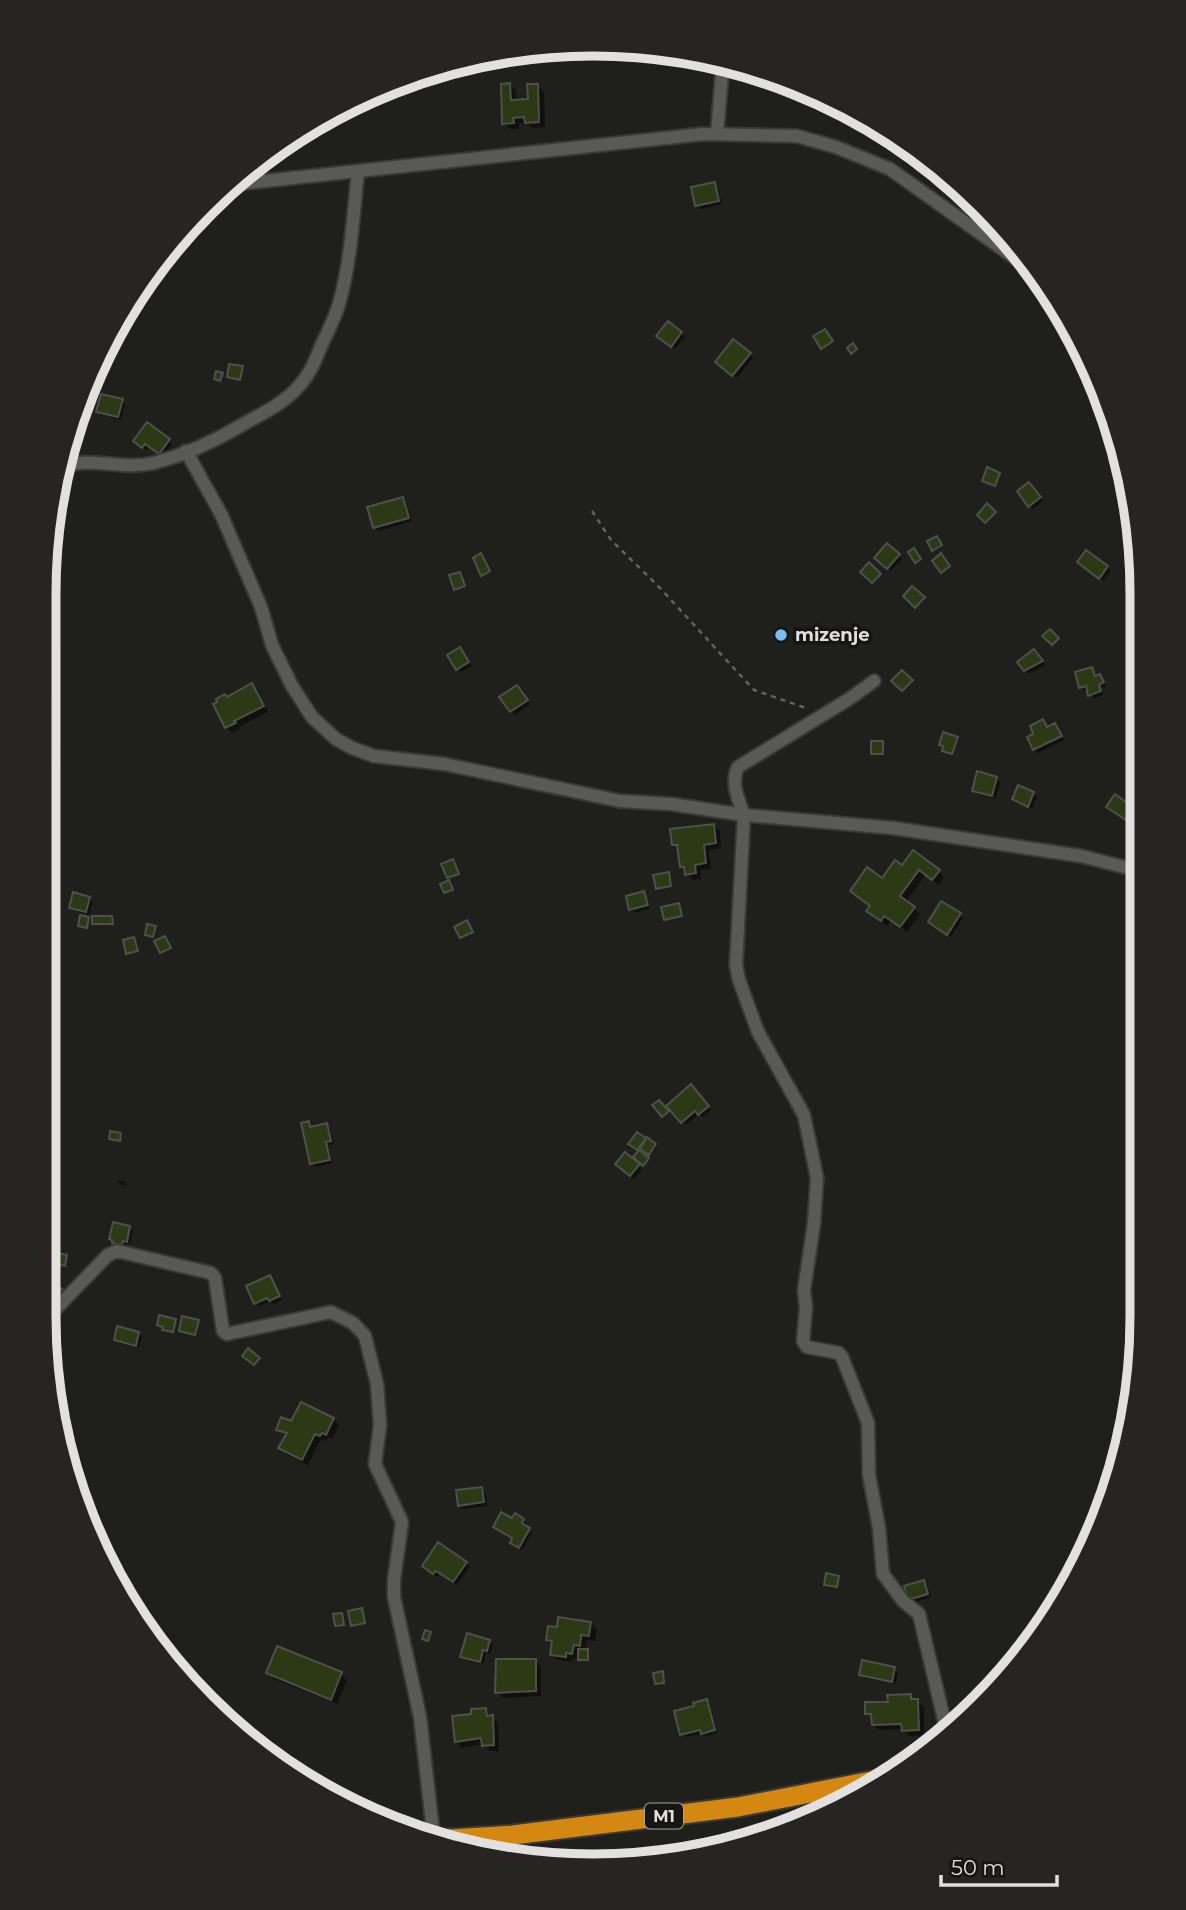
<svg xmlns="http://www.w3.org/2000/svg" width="1186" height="1910" viewBox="0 0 1186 1910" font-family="Montserrat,sans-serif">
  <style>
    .shadow { fill: #0007 }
    .building { fill: #2d3914; stroke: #4e504c; stroke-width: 2 }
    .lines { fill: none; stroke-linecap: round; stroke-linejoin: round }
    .minor-casing { stroke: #393936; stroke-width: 16 }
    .trunk-casing { stroke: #393936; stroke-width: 23 }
    .path { stroke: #646361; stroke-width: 2.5; stroke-dasharray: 5 5; stroke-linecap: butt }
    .minor { stroke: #595955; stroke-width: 12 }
    .trunk { stroke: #d48812; stroke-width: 19 }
    .poi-dot { fill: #75c0f6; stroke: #161513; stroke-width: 2.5 }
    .labels { text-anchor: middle; stroke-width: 7; stroke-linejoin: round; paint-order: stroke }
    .shield { fill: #161513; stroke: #a5a4a2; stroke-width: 2 }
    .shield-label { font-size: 16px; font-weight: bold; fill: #e2e1df }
    .poi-label { font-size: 18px; font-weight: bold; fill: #e2e1df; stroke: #161513; text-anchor: start }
    .rim { fill: none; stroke: #e2e1df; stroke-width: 9 }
  </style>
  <rect width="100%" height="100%" fill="#1f1f1c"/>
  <g class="shadow">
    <path d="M 510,85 L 516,91 L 516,101 L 530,101 L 538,86 L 544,92 L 545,127 L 532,128 L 527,123 L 519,123 L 519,129 L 510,129 L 504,123 Z"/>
    <path d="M 715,184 L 718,187 L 722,204 L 701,209 L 697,205 Z"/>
    <path d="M 668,323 L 685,337 L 675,349 L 662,339 Z"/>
    <path d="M 750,354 L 753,358 L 737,378 L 721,365 Z"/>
    <path d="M 122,401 L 125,404 L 121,420 L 102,415 L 98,411 Z"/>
    <path d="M 148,424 L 172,444 L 163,456 L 150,446 L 146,450 L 138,445 Z"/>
    <path d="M 1032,488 L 1043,501 L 1033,509 L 1030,505 Z"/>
    <path d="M 403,499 L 406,503 L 412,521 L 378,531 L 375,527 Z"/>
    <path d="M 887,545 L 902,559 L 891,571 L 876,558 Z"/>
    <path d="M 1083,566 L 1107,567 L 1111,571 L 1103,581 Z"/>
    <path d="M 460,649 L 472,666 L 461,672 L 457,669 Z"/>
    <path d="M 1037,654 L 1045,665 L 1029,674 L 1025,670 Z"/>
    <path d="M 1092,669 L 1097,677 L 1100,676 L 1104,680 L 1106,686 L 1101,688 L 1103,695 L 1094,699 L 1089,689 L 1085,691 L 1081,687 Z"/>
    <path d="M 252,685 L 258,691 L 268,712 L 239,727 L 240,729 L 232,733 L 227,727 L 215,705 Z"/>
    <path d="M 520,691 L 530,704 L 515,715 L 502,698 Z"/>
    <path d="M 1043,722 L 1048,728 L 1058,729 L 1064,740 L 1038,753 L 1029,738 L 1036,734 Z"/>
    <path d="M 997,778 L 1000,782 L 996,799 L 977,794 L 974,790 Z"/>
    <path d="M 1033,794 L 1037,797 L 1032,809 L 1014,799 Z"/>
    <path d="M 1133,809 L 1137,813 L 1130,822 L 1112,810 Z"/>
    <path d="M 714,825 L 720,831 L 721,848 L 709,850 L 711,869 L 700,870 L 701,879 L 692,880 L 681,867 L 679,850 L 673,844 Z"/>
    <path d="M 902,867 L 939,872 L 944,877 L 939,885 L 925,875 L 906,902 L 920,914 L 907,932 L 891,920 L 887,926 L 874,916 Z"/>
    <path d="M 644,893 L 647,897 L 650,908 L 635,913 L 631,909 Z"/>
    <path d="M 89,898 L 93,902 L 89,915 L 74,911 L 71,907 Z"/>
    <path d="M 960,915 L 963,918 L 951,937 L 934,925 Z"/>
    <path d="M 691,1087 L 711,1110 L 703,1117 L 699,1114 L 686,1125 L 669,1106 Z"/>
    <path d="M 308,1123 L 312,1127 L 327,1125 L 330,1128 L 334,1144 L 328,1145 L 332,1163 L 316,1167 L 312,1163 Z"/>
    <path d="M 638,1134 L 657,1146 L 651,1155 L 632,1145 Z"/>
    <path d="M 639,1166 L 642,1169 L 634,1179 L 621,1168 Z"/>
    <path d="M 118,1180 L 125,1182 L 126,1186 L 119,1184 Z"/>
    <path d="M 129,1227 L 133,1231 L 130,1244 L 126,1244 L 125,1248 L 117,1246 L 114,1242 Z"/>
    <path d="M 270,1277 L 282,1300 L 274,1304 L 271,1301 L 259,1306 L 255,1303 Z"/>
    <path d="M 138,1333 L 142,1337 L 139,1348 L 119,1343 L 116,1340 Z"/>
    <path d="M 333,1420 L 339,1425 L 332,1440 L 328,1437 L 326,1441 L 321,1439 L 308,1465 L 286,1454 L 280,1448 L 287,1436 L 278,1429 L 292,1423 Z"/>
    <path d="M 482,1488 L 485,1492 L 487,1506 L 463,1509 L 459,1505 Z"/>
    <path d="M 513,1520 L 523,1520 L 527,1524 L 525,1527 L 532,1533 L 522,1550 L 512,1543 L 514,1539 L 495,1527 Z"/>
    <path d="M 466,1563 L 470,1566 L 457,1585 L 440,1573 L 437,1577 L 427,1569 Z"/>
    <path d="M 924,1582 L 927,1585 L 931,1597 L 913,1603 L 910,1599 Z"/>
    <path d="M 591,1623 L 597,1629 L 595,1641 L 587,1640 L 585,1651 L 589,1652 L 588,1660 L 572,1658 L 571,1662 L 558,1660 L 552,1655 L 553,1645 L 548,1640 Z"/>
    <path d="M 489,1642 L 493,1645 L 490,1654 L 486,1652 L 483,1665 L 466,1660 L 462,1656 Z"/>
    <path d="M 535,1661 L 541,1667 L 541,1696 L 503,1698 L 497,1692 Z"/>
    <path d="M 894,1669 L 898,1673 L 895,1684 L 864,1678 L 861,1674 Z"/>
    <path d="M 268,1673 L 341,1674 L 347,1680 L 337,1704 L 274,1679 Z"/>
    <path d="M 910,1696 L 924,1707 L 924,1735 L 909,1736 L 903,1729 L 879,1730 L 873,1724 L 873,1719 L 867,1713 Z"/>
    <path d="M 706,1701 L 710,1704 L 717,1733 L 706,1736 L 703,1733 L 686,1737 L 682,1734 L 696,1707 Z"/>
    <path d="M 485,1710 L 498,1723 L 499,1751 L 489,1751 L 483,1744 L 462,1748 L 457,1742 L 473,1716 Z"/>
  </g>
  <g class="building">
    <path d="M 510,83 L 511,100 L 528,99 L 527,84 L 538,84 L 539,122 L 525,123 L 524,117 L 513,118 L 514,123 L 502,124 L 501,84 Z"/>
    <path d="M 715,182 L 719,201 L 695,206 L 691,187 Z"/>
    <path d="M 668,321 L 682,332 L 671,347 L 656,336 Z"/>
    <path d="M 825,329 L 833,341 L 821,349 L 813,336 Z"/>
    <path d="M 733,339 L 751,353 L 732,376 L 715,362 Z"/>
    <path d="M 853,343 L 857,349 L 851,354 L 847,348 Z"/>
    <path d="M 229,364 L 243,366 L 240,380 L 227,377 Z"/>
    <path d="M 216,371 L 223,373 L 220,381 L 214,379 Z"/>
    <path d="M 101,394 L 123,399 L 118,417 L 96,412 Z"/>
    <path d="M 147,422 L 170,439 L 159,454 L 145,444 L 142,448 L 133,441 Z"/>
    <path d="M 987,467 L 1000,473 L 995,486 L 982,481 Z"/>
    <path d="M 1029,482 L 1041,497 L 1028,507 L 1017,491 Z"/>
    <path d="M 403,497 L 409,518 L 373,528 L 367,507 Z"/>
    <path d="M 987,503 L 996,512 L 985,523 L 977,515 Z"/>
    <path d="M 937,536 L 942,545 L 932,551 L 927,541 Z"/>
    <path d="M 887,543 L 900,554 L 887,569 L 874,558 Z"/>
    <path d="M 914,548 L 921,559 L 915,563 L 908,552 Z"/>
    <path d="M 1086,550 L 1108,566 L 1099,579 L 1077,562 Z"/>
    <path d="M 481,553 L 490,571 L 481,576 L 473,558 Z"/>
    <path d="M 941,553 L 950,566 L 941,573 L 932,561 Z"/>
    <path d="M 869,562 L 881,574 L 872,583 L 860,572 Z"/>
    <path d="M 460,572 L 465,586 L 454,590 L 449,575 Z"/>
    <path d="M 912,586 L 925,597 L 915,608 L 903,596 Z"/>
    <path d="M 1050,629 L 1059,638 L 1052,645 L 1042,636 Z"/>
    <path d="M 460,647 L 469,662 L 456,670 L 447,655 Z"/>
    <path d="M 1034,649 L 1043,661 L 1024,671 L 1017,662 Z"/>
    <path d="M 1092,667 L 1095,676 L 1100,674 L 1104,682 L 1099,685 L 1101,691 L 1088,696 L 1086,686 L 1079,688 L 1075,672 Z"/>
    <path d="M 902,670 L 913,680 L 902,691 L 891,681 Z"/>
    <path d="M 252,683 L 264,706 L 234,721 L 236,723 L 225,728 L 213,704 L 217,702 L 216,699 L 225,694 L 227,697 Z"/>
    <path d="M 517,685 L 528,700 L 510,712 L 499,697 Z"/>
    <path d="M 1043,719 L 1047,727 L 1055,723 L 1062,736 L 1033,750 L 1027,737 L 1033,734 L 1030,726 Z"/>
    <path d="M 943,732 L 958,737 L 952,754 L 942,751 L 943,746 L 939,745 Z"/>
    <rect x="871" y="741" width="12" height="13"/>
    <path d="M 977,771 L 997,777 L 992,796 L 972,791 Z"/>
    <path d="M 1018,785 L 1034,792 L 1028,807 L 1012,799 Z"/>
    <path d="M 1115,794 L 1134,808 L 1126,820 L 1106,807 Z"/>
    <path d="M 714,824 L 716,843 L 704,845 L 706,863 L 695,865 L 696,873 L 685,875 L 684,867 L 680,867 L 677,845 L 672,845 L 670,829 Z"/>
    <path d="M 52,828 L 55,839 L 47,842 L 47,830 Z"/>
    <path d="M 913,850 L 940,870 L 932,880 L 919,870 L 900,896 L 915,907 L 900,927 L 884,916 L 881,921 L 866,911 L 870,906 L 850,891 L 867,867 L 882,878 L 895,860 L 902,865 Z"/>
    <path d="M 453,859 L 459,874 L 447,878 L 441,864 Z"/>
    <path d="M 669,872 L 671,886 L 656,889 L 653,875 Z"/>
    <path d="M 449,880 L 453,890 L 444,893 L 440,884 Z"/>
    <path d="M 644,891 L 648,905 L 629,910 L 626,896 Z"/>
    <path d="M 73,892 L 90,897 L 86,912 L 69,908 Z"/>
    <path d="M 941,901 L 961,913 L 947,935 L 928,922 Z"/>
    <path d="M 679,903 L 682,916 L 664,920 L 661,907 Z"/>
    <path d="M 80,915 L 89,917 L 87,928 L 78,926 Z"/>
    <path d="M 92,916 L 112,916 L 113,924 L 92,924 Z"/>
    <path d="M 467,920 L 473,932 L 460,938 L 454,927 Z"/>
    <path d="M 147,924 L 156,926 L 153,937 L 145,935 Z"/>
    <path d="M 165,936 L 171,948 L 160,953 L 154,941 Z"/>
    <path d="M 134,937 L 138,951 L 126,954 L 123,940 Z"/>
    <path d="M 46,940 L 49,940 L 50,956 L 46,957 Z"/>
    <path d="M 691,1084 L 709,1106 L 698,1115 L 695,1111 L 681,1123 L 666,1106 Z"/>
    <path d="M 659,1100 L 669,1111 L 662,1117 L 652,1105 Z"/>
    <path d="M 309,1121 L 310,1127 L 327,1123 L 331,1141 L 326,1142 L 330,1160 L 310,1164 L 301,1123 Z"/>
    <path d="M 110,1131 L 121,1133 L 120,1141 L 109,1139 Z"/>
    <path d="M 637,1132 L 646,1138 L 637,1150 L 628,1144 Z"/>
    <path d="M 647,1137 L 656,1144 L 649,1155 L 640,1149 Z"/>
    <path d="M 639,1150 L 649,1158 L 643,1166 L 633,1157 Z"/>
    <path d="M 625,1152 L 640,1164 L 630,1176 L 615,1164 Z"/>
    <path d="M 113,1222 L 130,1226 L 127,1242 L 123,1241 L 122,1245 L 112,1243 L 112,1240 L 109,1239 Z"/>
    <path d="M 54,1252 L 67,1255 L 65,1266 L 52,1262 Z"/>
    <path d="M 270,1275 L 280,1296 L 269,1301 L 267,1298 L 254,1304 L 246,1286 Z"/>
    <path d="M 55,1283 L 62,1289 L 55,1299 L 48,1293 Z"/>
    <path d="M 159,1315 L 176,1319 L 173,1332 L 162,1330 L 163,1327 L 157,1325 Z"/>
    <path d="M 182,1316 L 199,1320 L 195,1335 L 179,1331 Z"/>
    <path d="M 117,1326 L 139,1332 L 136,1346 L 114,1340 Z"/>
    <path d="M 248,1348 L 260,1358 L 254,1365 L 242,1356 Z"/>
    <path d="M 54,1377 L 63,1379 L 63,1389 L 55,1387 Z"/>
    <path d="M 301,1402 L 334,1418 L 326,1435 L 322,1433 L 320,1436 L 315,1434 L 302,1460 L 278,1448 L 287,1433 L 276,1430 L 281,1417 L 291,1421 Z"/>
    <path d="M 482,1487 L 484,1502 L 458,1506 L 456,1490 Z"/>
    <path d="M 501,1512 L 512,1518 L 515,1513 L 524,1519 L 522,1523 L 530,1528 L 519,1548 L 510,1543 L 512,1538 L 493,1527 Z"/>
    <path d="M 438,1542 L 467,1562 L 453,1582 L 436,1571 L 433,1574 L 422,1566 Z"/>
    <path d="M 826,1573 L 839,1576 L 837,1587 L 824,1585 Z"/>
    <path d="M 924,1580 L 928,1594 L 908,1600 L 904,1586 Z"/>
    <path d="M 362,1608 L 365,1623 L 351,1626 L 348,1611 Z"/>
    <path d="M 342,1613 L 344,1625 L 335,1626 L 333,1614 Z"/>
    <path d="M 1037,1614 L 1051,1614 L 1039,1634 L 1038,1634 Z"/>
    <path d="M 558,1617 L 591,1622 L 589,1636 L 581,1635 L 580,1646 L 574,1645 L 572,1654 L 566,1653 L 566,1657 L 550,1655 L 552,1641 L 546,1640 L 548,1626 L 557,1627 Z"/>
    <path d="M 425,1630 L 431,1632 L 428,1641 L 422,1639 Z"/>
    <path d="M 467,1633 L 490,1640 L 487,1651 L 483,1650 L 480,1662 L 460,1657 Z"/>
    <path d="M 277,1646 L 342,1672 L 331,1700 L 266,1673 Z"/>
    <rect x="578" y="1649" width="10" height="11"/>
    <path d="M 496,1659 L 536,1659 L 536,1691 L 495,1693 Z"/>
    <path d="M 862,1660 L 895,1667 L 892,1682 L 859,1675 Z"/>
    <path d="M 663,1671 L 664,1683 L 655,1684 L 653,1673 Z"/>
    <path d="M 911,1694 L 911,1699 L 918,1699 L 919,1730 L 902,1731 L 901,1724 L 872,1725 L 871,1714 L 865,1714 L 865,1702 L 888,1702 L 887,1695 Z"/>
    <path d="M 707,1699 L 715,1730 L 701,1734 L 700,1730 L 680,1735 L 674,1711 L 694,1706 L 693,1703 Z"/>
    <path d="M 486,1708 L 487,1716 L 493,1715 L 494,1745 L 482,1746 L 481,1738 L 455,1742 L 452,1716 L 471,1714 L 471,1709 Z"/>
  </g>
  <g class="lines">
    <defs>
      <g id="minor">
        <path d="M 717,134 L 723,60"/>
        <path d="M 227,185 L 703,134 L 797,136 L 836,147 L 890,169 L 1036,273"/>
        <path d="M 186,451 L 221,514 L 261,607 L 272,645 L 292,686 L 312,717 L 336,739 L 352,748 L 374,756 L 444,764 L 620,801 L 671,804 L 744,815 L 893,828 L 1081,856 L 1140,871"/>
        <path d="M 63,466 C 93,457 124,470 154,463 C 184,455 215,441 242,425 C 261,414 285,403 299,386 C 310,374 316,359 322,344 C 328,331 335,318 339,304 C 351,262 353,216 358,172"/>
        <path d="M 874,681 L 849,699 L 738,767 C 730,782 739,801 744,815 L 736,965 L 739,980 L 758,1032 L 804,1115 L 817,1178 L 814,1223 L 804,1290 L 806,1308 L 803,1341 L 807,1347 L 839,1353 L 842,1357 L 868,1423 L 869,1475 L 879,1528 L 883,1574 L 903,1601 L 919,1614 L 946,1728"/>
        <path d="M 44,1321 L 108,1255 L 117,1251 L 211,1273 L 215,1278 L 223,1331 L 227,1334 L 331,1312 L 353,1323 L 365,1336 L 377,1384 L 380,1425 L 375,1464 L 402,1522 L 394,1580 L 394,1597 L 420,1717 L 434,1840"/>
      </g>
      <path id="trunk" d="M 433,1840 L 513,1835 L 738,1807 L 892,1777"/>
    </defs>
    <use href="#minor" class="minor-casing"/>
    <use href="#trunk" class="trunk-casing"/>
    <path class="path" d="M 592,511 L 611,540 L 660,588 L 754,690 L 806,708"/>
    <use href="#minor" class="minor"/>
    <use href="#trunk" class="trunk"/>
  </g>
  <circle class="poi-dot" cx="781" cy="635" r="7"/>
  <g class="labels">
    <rect class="shield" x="645" y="1803.5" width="38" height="25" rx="5"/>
    <g class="shield-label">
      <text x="664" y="1822">M1</text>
    </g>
    <g class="poi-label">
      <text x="795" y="641">mizenje</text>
    </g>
  </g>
  <path d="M0 0H1186V1910H0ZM593 56H593A537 537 0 0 1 1130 593V1317A537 537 0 0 1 593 1854H593A537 537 0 0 1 56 1317V593A537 537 0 0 1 593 56Z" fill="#262523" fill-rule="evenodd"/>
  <path class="rim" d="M593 56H593A537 537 0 0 1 1130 593V1317A537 537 0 0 1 593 1854H593A537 537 0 0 1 56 1317V593A537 537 0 0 1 593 56Z"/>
  <path d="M941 1875v10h116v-10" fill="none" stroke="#e2e1df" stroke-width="3.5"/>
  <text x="951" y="1875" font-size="21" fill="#e2e1df" stroke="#161513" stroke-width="5" paint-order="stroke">50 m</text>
</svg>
